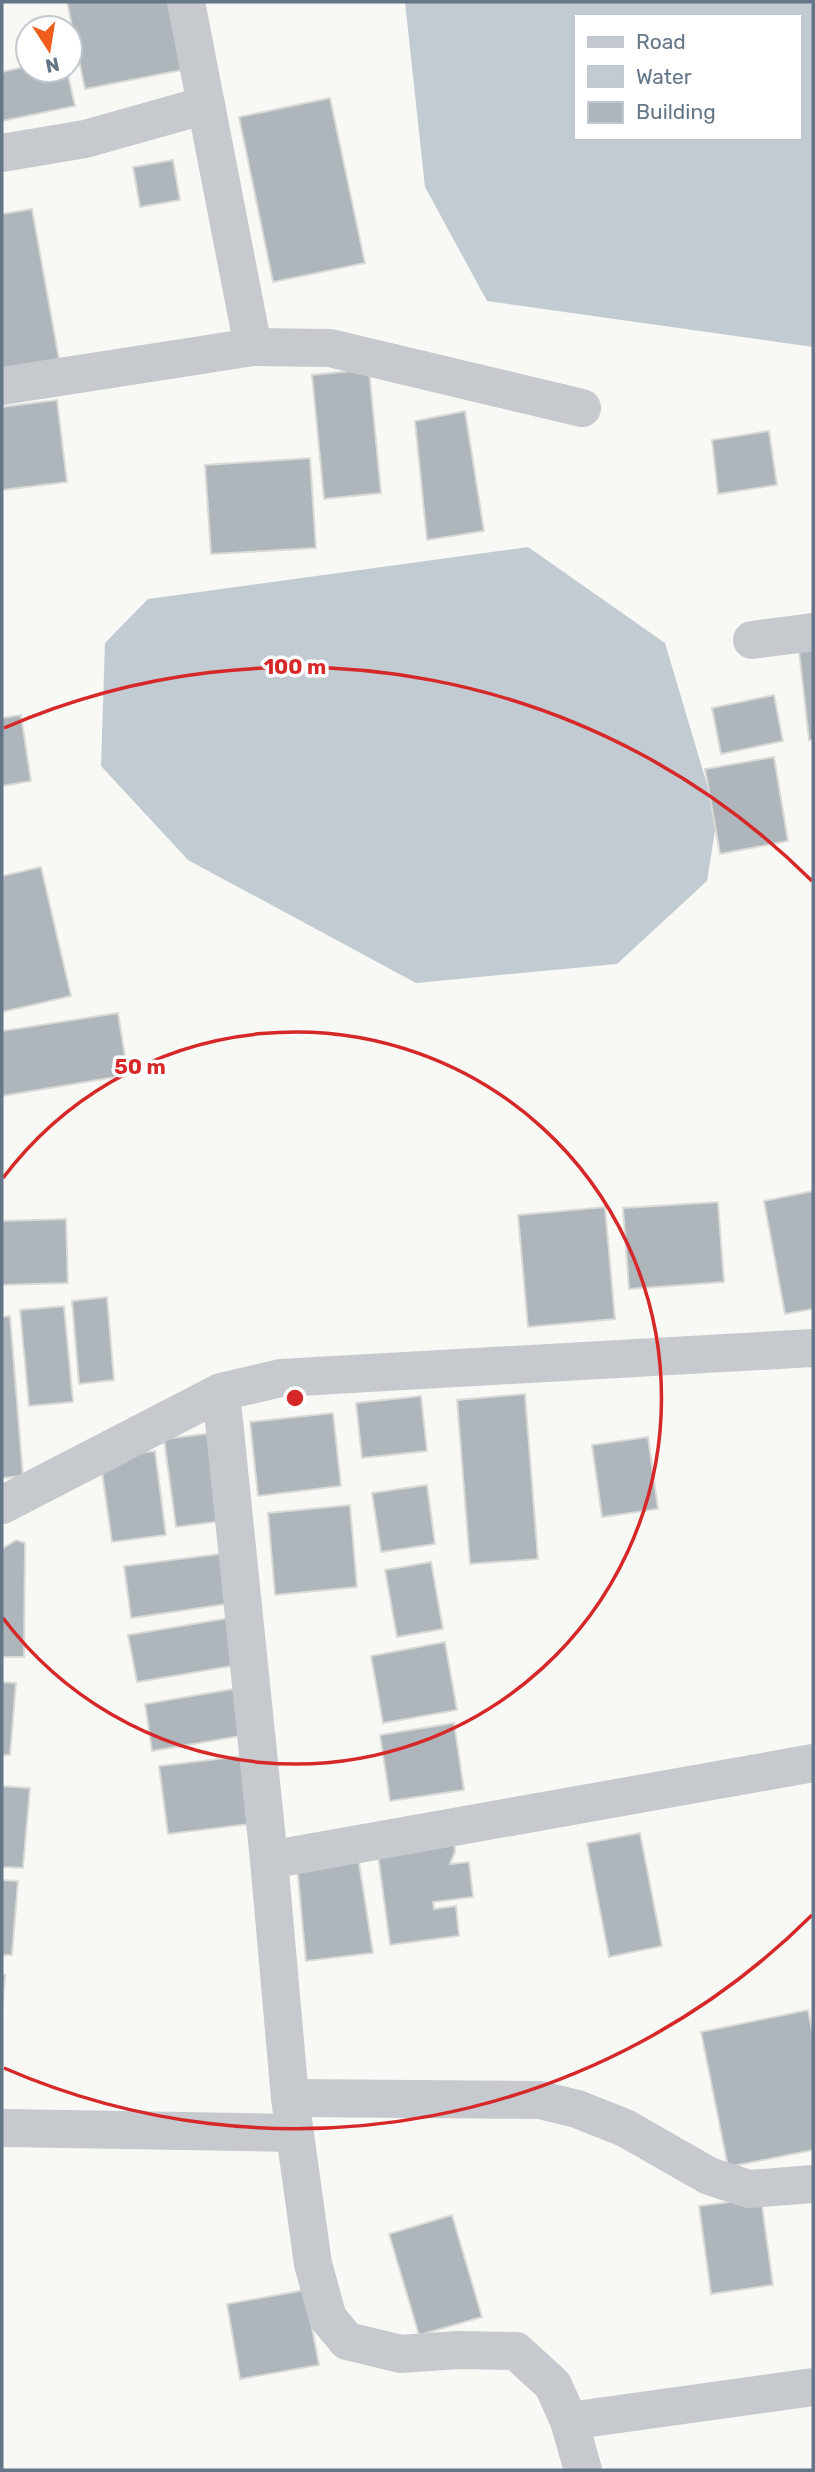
<svg xmlns="http://www.w3.org/2000/svg" width="815" height="2472" viewBox="0 0 815 2472" font-family="Rubik,sans-serif">
  <style>
    .water { fill: #c1cbd1; fill-rule: evenodd }
    .building { fill: #aeb6bc; stroke: #dadad7; stroke-width: 2 }
    .lines { fill: none; stroke-linecap: round; stroke-linejoin: round }
    .street { stroke: #c6c9cd; stroke-width: 38 }
    .ring { fill: none; stroke: #d62828; stroke-width: 3.5 }
    .centre { fill: #d62828; stroke: #fff; stroke-width: 3.5 }
    .ring-label { font-size: 21px; text-anchor: middle; font-weight: bold; fill: #d62828; stroke: #fff; stroke-width: 7; stroke-linejoin: round; paint-order: stroke }
  </style>
  <rect width="100%" height="100%" fill="#f8f8f5"/>
  <g class="water">
    <path d="M 405,2 L 813,2 L 813,347 L 487,301 L 425,187 ZM 575,16 L 799,16 L 799,138 L 575,138 Z"/>
    <path d="M 528,547 L 665,643 L 717,818 L 707,881 L 617,964 L 416,983 L 188,860 L 101,766 L 105,643 L 148,599 Z"/>
  </g>
  <g class="building">
    <path d="M 67,2 L 174,2 L 187,69 L 85,89 Z"/>
    <path d="M 28,66 L 28,70 L 67,70 L 75,106 L 2,121 L 2,72 Z"/>
    <path d="M 330,98 L 365,263 L 273,282 L 239,117 Z"/>
    <path d="M 173,160 L 180,200 L 140,207 L 133,167 Z"/>
    <path d="M 32,209 L 59,359 L 2,369 L 2,214 Z"/>
    <path d="M 369,369 L 381,493 L 324,499 L 312,375 Z"/>
    <path d="M 57,400 L 67,482 L 2,490 L 2,407 Z"/>
    <path d="M 465,411 L 484,531 L 427,540 L 415,421 Z"/>
    <path d="M 769,431 L 777,485 L 718,494 L 712,440 Z"/>
    <path d="M 310,458 L 316,548 L 211,554 L 205,465 Z"/>
    <path d="M 813,641 L 813,740 L 809,740 L 798,642 Z"/>
    <path d="M 774,695 L 783,741 L 721,754 L 712,708 Z"/>
    <path d="M 21,715 L 31,781 L 2,786 L 2,718 Z"/>
    <path d="M 774,757 L 788,841 L 720,854 L 705,769 Z"/>
    <path d="M 41,867 L 71,996 L 2,1012 L 2,876 Z"/>
    <path d="M 118,1013 L 128,1075 L 2,1096 L 2,1031 Z"/>
    <path d="M 813,1191 L 813,1309 L 785,1314 L 764,1201 Z"/>
    <path d="M 718,1202 L 724,1282 L 629,1289 L 623,1208 Z"/>
    <path d="M 605,1207 L 615,1319 L 528,1327 L 518,1215 Z"/>
    <path d="M 66,1219 L 68,1283 L 2,1285 L 2,1221 Z"/>
    <path d="M 107,1297 L 114,1380 L 79,1384 L 72,1301 Z"/>
    <path d="M 64,1306 L 73,1402 L 29,1406 L 20,1310 Z"/>
    <path d="M 10,1316 L 23,1476 L 2,1478 L 2,1317 Z"/>
    <path d="M 525,1394 L 538,1559 L 470,1564 L 457,1400 Z"/>
    <path d="M 421,1396 L 427,1451 L 362,1458 L 356,1403 Z"/>
    <path d="M 333,1413 L 341,1486 L 258,1496 L 250,1422 Z"/>
    <path d="M 212,1433 L 223,1521 L 176,1527 L 164,1439 Z"/>
    <path d="M 648,1437 L 658,1509 L 602,1517 L 592,1445 Z"/>
    <path d="M 155,1451 L 166,1535 L 112,1542 L 100,1458 Z"/>
    <path d="M 427,1485 L 435,1544 L 381,1552 L 372,1493 Z"/>
    <path d="M 350,1505 L 357,1587 L 275,1595 L 268,1513 Z"/>
    <path d="M 16,1540 L 25,1543 L 24,1657 L 2,1657 L 2,1549 Z"/>
    <path d="M 227,1553 L 234,1603 L 131,1618 L 124,1566 Z"/>
    <path d="M 431,1562 L 443,1629 L 397,1637 L 385,1570 Z"/>
    <path d="M 235,1617 L 244,1664 L 137,1682 L 128,1635 Z"/>
    <path d="M 445,1642 L 457,1710 L 383,1723 L 371,1656 Z"/>
    <path d="M 2,1682 L 16,1683 L 10,1755 L 2,1755 Z"/>
    <path d="M 245,1687 L 252,1734 L 152,1751 L 145,1704 Z"/>
    <path d="M 454,1723 L 464,1790 L 390,1801 L 380,1735 Z"/>
    <path d="M 251,1755 L 259,1823 L 168,1834 L 159,1766 Z"/>
    <path d="M 2,1786 L 30,1788 L 23,1868 L 2,1867 Z"/>
    <path d="M 640,1833 L 662,1946 L 609,1957 L 587,1843 Z"/>
    <path d="M 454,1838 L 455,1852 L 450,1864 L 469,1862 L 473,1897 L 433,1902 L 434,1909 L 456,1906 L 459,1936 L 390,1945 L 377,1848 Z"/>
    <path d="M 358,1856 L 373,1953 L 306,1961 L 297,1866 Z"/>
    <path d="M 2,1880 L 18,1881 L 12,1955 L 2,1955 Z"/>
    <path d="M 2,1975 L 5,1975 L 2,2012 Z"/>
    <path d="M 808,2010 L 813,2035 L 813,2150 L 728,2167 L 701,2032 Z"/>
    <path d="M 761,2198 L 773,2285 L 711,2294 L 699,2206 Z"/>
    <path d="M 452,2215 L 482,2317 L 419,2335 L 389,2234 Z"/>
    <path d="M 305,2290 L 319,2365 L 240,2379 L 227,2304 Z"/>
  </g>
  <g class="lines">
    <g class="street">
      <path d="M 186,2 L 253,347"/>
      <path d="M 2,153 L 85,139 L 206,105"/>
      <path d="M 2,386 L 253,347 L 330,348 L 582,408"/>
      <path d="M 752,640 L 813,632"/>
      <path d="M 221,1392 L 269,1860 L 290,2098 L 313,2264 L 328,2318 L 347,2341 L 401,2354 L 458,2350 L 516,2351 L 553,2385 L 569,2421 L 583,2470"/>
      <path d="M 2,1505 L 221,1392 L 281,1378 L 813,1348"/>
      <path d="M 269,1860 L 813,1763"/>
      <path d="M 290,2098 L 540,2100 L 577,2109 L 625,2128 L 709,2176 L 749,2189 L 813,2184"/>
      <path d="M 6,2128 L 295,2133"/>
      <path d="M 569,2421 L 813,2387"/>
    </g>
  </g>
  <g class="ring">
    <path d="M3 1178A366 366 0 1 1 3 1618"/>
    <path d="M812 1915A731 731 0 0 1 4 2068M4 728A731 731 0 0 1 812 881"/>
  </g>
  <circle cx="295" cy="1398" r="10" class="centre"/>
  <g class="ring-label">
    <text x="295" y="674">100 m</text>
    <text x="140" y="1074">50 m</text>
  </g>
  <rect width="815" height="2472" fill="none" stroke="#657688" stroke-width="7"/>
  <rect x="574" y="14" width="228" height="126" fill="#ffffff" stroke="#c1c8cf" stroke-width="2"/>
  <rect x="588" y="37" width="35" height="10" fill="#c6c9cd" stroke="#c1c8cf" stroke-width="2"/>
  <text x="636" y="49" font-size="21" fill="#657688">Road</text>
  <rect x="588" y="66" width="35" height="21" fill="#c1cbd1" stroke="#c1c8cf" stroke-width="2"/>
  <text x="636" y="84" font-size="21" fill="#657688">Water</text>
  <rect x="588" y="102" width="35" height="21" fill="#aeb6bc" stroke="#c1c8cf" stroke-width="2"/>
  <text x="636" y="119" font-size="21" fill="#657688">Building</text>
  <g transform="translate(49 49) rotate(168)"><circle r="33" fill="#ffffff" stroke="#c1c8cf" stroke-width="2"/>
  <path d="M0-5L12 26L0 18L-12 26Z" fill="#f05d1d"/>
  <text y="-10" font-size="19" font-weight="bold" text-anchor="middle" fill="#657688">N</text>
  </g>
</svg>
